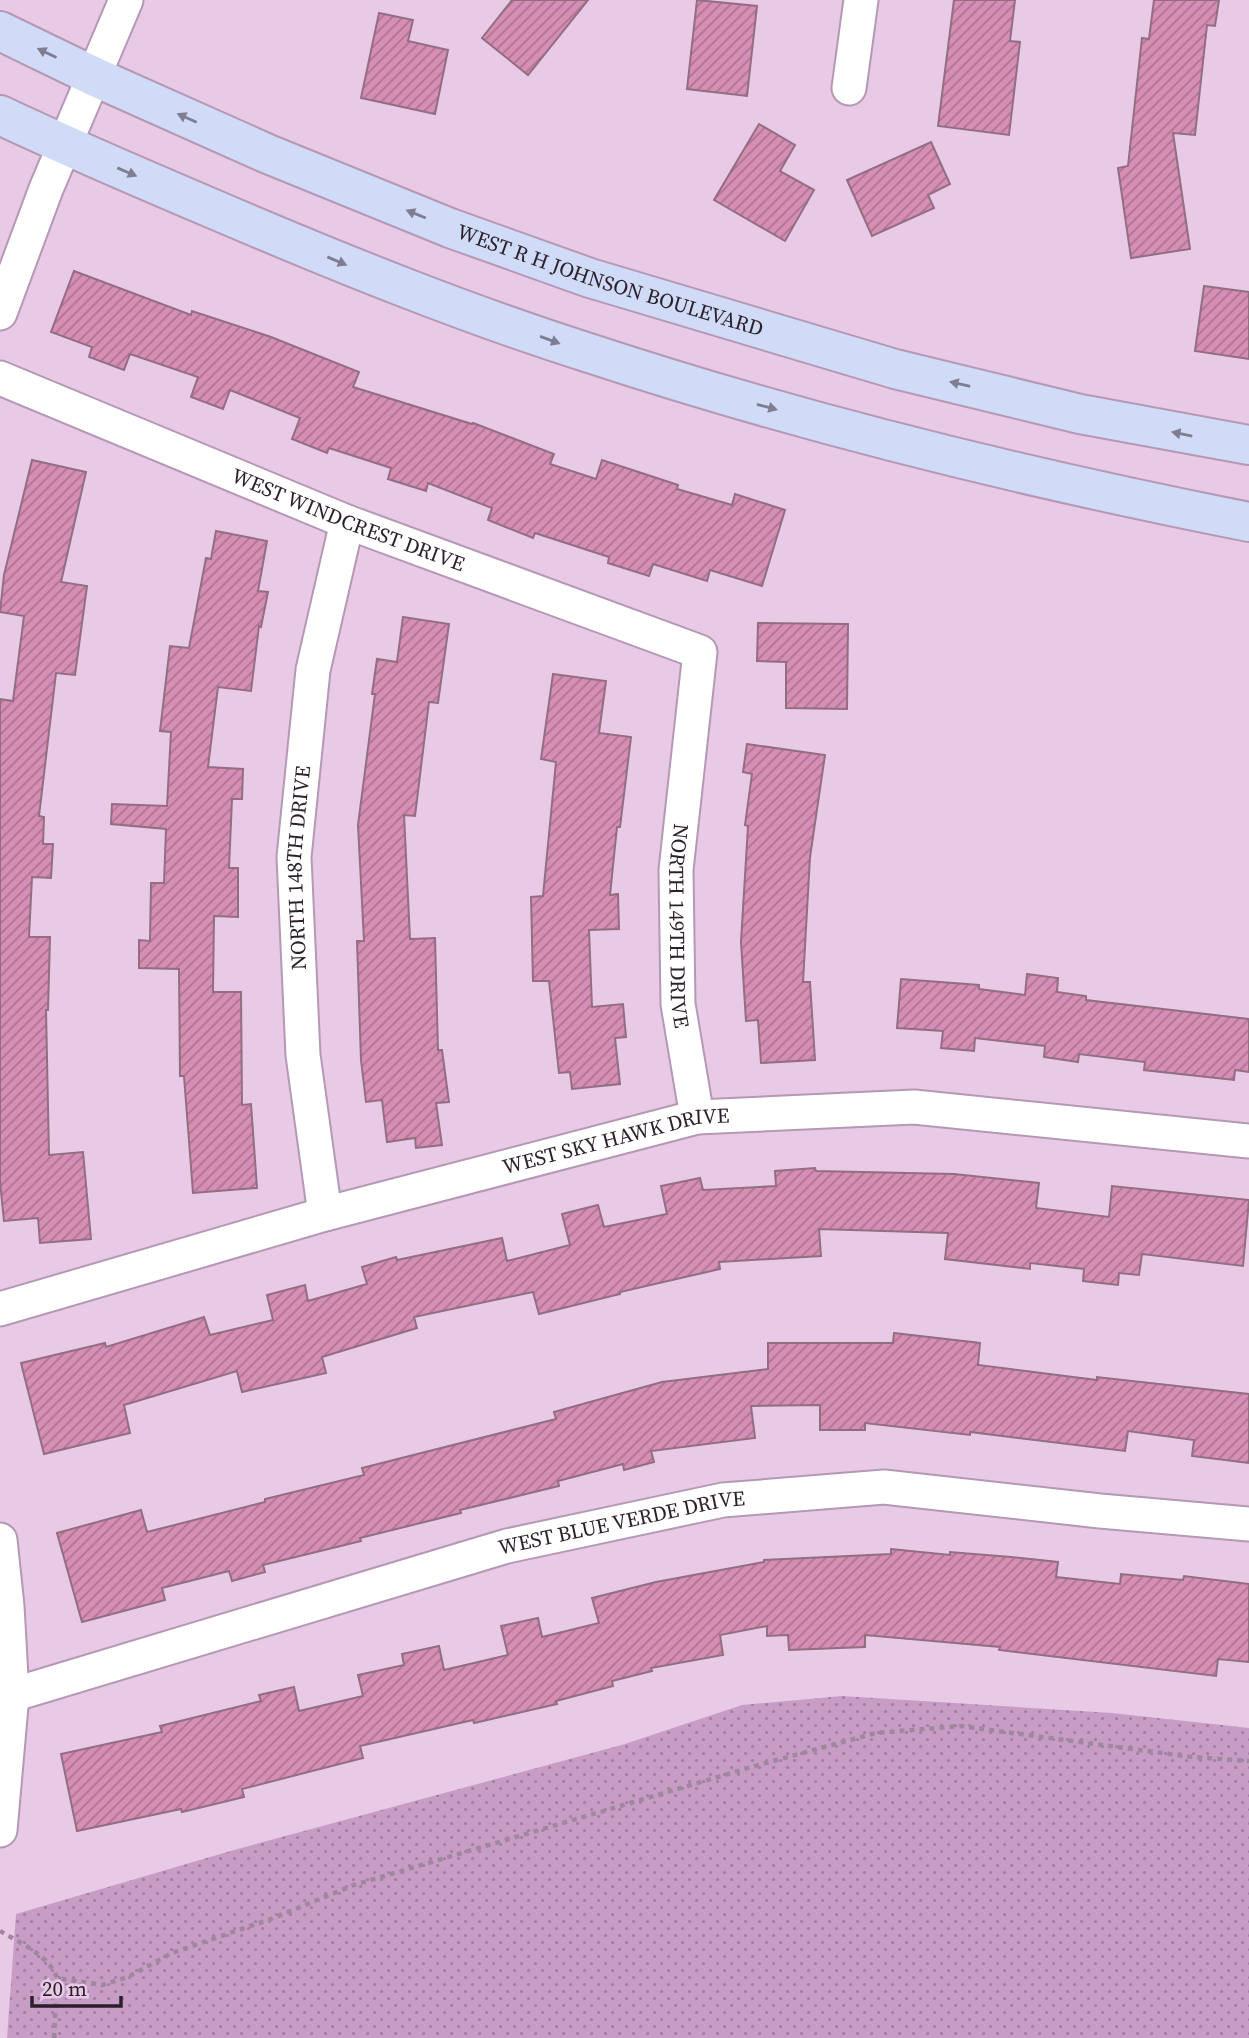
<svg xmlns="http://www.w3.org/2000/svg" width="1249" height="2038" viewBox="0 0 1249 2038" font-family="'Source Serif 4',serif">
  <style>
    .grass { fill: url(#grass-dots) }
    .building { fill: url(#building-hatch); stroke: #926e80; stroke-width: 2 }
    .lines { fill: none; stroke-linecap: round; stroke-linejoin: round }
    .street-casing { stroke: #b598b4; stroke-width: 37 }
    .secondary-casing { stroke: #b598b4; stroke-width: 42 }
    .path { stroke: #9f889e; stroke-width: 4.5; stroke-dasharray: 5 5; stroke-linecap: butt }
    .street { stroke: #fff; stroke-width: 33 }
    .secondary { stroke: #d0dbf8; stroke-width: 38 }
    .oneway { fill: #7e7d91 }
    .labels { text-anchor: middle; stroke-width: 5; stroke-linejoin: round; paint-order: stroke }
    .street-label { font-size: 21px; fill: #2b1f2a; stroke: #e8cae7 }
  </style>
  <defs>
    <pattern id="grass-dots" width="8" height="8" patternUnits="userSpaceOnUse" patternTransform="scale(1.75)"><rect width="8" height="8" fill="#c79dc6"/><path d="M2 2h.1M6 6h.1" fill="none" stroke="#a27fa1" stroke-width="1.8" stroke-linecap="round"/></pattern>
    <pattern id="building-hatch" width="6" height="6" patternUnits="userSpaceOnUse" patternTransform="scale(1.75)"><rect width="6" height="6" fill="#d68eb4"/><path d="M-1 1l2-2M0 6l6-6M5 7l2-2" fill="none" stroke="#ae7393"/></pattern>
  </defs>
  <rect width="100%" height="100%" fill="#e8cae7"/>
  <path class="grass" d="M 842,1696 L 1112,1713 L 1249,1728 L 1249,2038 L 7,2038 L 16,1914 L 234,1850 L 625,1744 L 742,1705 Z"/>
  <g class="building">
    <path d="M 512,0 L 588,0 L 528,75 L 482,38 Z"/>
    <path d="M 697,0 L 757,6 L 747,96 L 687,89 Z"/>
    <path d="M 954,0 L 1015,0 L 1010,41 L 1020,42 L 1009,135 L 938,126 Z"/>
    <path d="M 1154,0 L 1219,0 L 1215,26 L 1207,25 L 1195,135 L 1173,133 L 1190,249 L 1131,258 L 1118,168 L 1128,166 L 1142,38 L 1149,39 Z"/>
    <path d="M 379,13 L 413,20 L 408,41 L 448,50 L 435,114 L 361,98 Z"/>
    <path d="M 759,124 L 795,145 L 780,171 L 814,190 L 785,241 L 714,200 Z"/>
    <path d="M 931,142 L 950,184 L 928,195 L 934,208 L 872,236 L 847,180 Z"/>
    <path d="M 74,271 L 191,315 L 192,311 L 271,337 L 359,372 L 353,387 L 472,424 L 473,423 L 554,454 L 550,464 L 596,479 L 602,460 L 678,485 L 677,489 L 732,505 L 735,494 L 785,510 L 762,586 L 710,570 L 707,581 L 653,564 L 649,576 L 608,563 L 609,557 L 535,533 L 533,538 L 488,520 L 492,508 L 428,483 L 426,491 L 388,479 L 391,468 L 329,448 L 327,453 L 292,439 L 300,418 L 230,390 L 223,409 L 191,397 L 198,377 L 130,354 L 124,370 L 89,357 L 92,347 L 51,332 Z"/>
    <path d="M 1204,286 L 1249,292 L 1249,359 L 1195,351 Z"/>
    <path d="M 32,460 L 86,472 L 61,582 L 87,586 L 75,675 L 56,673 L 39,816 L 44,817 L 43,844 L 53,844 L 51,878 L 32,877 L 29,937 L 50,937 L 48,1010 L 46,1010 L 49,1155 L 83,1152 L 91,1239 L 40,1243 L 38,1218 L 4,1221 L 0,1182 L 0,699 L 13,701 L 24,616 L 0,612 L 4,575 Z"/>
    <path d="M 216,531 L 267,541 L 258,591 L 268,592 L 261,627 L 259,626 L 251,691 L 218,687 L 208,767 L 243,769 L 242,799 L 232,799 L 229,868 L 238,868 L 238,917 L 214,916 L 213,992 L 241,992 L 242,1105 L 251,1104 L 257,1188 L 193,1193 L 184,1076 L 180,1076 L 179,969 L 139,968 L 139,940 L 150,941 L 151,883 L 164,883 L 166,829 L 111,824 L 112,804 L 167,806 L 171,732 L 160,731 L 170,646 L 189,648 L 206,558 L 211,559 Z"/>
    <path d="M 403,617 L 449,624 L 438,703 L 429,702 L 415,816 L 404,815 L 410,939 L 435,938 L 438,1050 L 442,1050 L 449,1102 L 436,1103 L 442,1145 L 416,1148 L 415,1138 L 387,1142 L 382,1100 L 366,1102 L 361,1060 L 357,941 L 364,941 L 358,825 L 375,694 L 372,694 L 377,659 L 397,662 Z"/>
    <path d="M 758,623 L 848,624 L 847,709 L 786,708 L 786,662 L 757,661 Z"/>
    <path d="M 553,674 L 606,681 L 599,733 L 631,737 L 620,827 L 617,827 L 610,895 L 618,894 L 619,929 L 589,930 L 592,1007 L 623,1004 L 626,1037 L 615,1038 L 620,1084 L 572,1089 L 570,1072 L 559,1073 L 549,981 L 533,981 L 531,897 L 543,896 L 556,762 L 541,759 Z"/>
    <path d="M 747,744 L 825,755 L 810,857 L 803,982 L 810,982 L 815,1060 L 761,1063 L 758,1020 L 746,1021 L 741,942 L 748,826 L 745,825 L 752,774 L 743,772 Z"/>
    <path d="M 1027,974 L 1058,978 L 1057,992 L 1086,996 L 1086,1000 L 1249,1019 L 1249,1072 L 1235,1070 L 1234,1080 L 1144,1070 L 1145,1062 L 1079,1054 L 1078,1062 L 1044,1057 L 1045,1046 L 975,1038 L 974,1051 L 941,1048 L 943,1031 L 897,1028 L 901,979 L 979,985 L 979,989 L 1025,995 Z"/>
    <path d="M 815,1168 L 816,1171 L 954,1174 L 1039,1183 L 1036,1208 L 1109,1217 L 1112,1186 L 1249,1200 L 1243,1266 L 1142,1254 L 1139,1275 L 1119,1273 L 1118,1285 L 1083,1281 L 1084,1269 L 1030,1263 L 1030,1269 L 945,1259 L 948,1233 L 819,1229 L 821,1256 L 719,1262 L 720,1269 L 620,1292 L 620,1294 L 539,1314 L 533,1292 L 414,1317 L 417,1328 L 322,1357 L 326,1373 L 242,1392 L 237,1371 L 124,1405 L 130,1433 L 44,1454 L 21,1363 L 105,1343 L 106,1347 L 204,1317 L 210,1335 L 273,1320 L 267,1295 L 305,1285 L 308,1301 L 367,1284 L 362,1267 L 396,1257 L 397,1260 L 502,1238 L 507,1261 L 570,1245 L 562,1214 L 598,1205 L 604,1227 L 667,1214 L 661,1186 L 700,1178 L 703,1190 L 776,1186 L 775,1171 Z"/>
    <path d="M 894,1333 L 980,1343 L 978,1365 L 1097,1380 L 1097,1377 L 1249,1394 L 1249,1463 L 1192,1456 L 1194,1440 L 1128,1431 L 1125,1451 L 970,1432 L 970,1435 L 865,1423 L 865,1430 L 820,1430 L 820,1405 L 751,1406 L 755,1438 L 651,1451 L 654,1462 L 624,1470 L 623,1464 L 558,1481 L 559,1486 L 460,1510 L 461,1513 L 360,1538 L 361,1541 L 263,1565 L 265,1572 L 232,1581 L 229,1571 L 162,1588 L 165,1600 L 82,1622 L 57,1533 L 141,1510 L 147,1532 L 265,1502 L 265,1499 L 364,1475 L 362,1468 L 556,1419 L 554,1412 L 662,1382 L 768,1369 L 768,1343 L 893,1343 Z"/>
    <path d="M 891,1549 L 950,1555 L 950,1552 L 1011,1557 L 1058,1562 L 1056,1577 L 1120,1584 L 1121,1574 L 1183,1580 L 1184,1576 L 1249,1584 L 1249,1662 L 1218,1659 L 1216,1676 L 999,1650 L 1000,1647 L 865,1635 L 865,1647 L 789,1650 L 788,1635 L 767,1636 L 767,1626 L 720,1635 L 723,1655 L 651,1668 L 652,1671 L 612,1681 L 613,1686 L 556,1701 L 557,1704 L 474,1723 L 473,1720 L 360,1746 L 363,1758 L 242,1789 L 244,1797 L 182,1812 L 181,1809 L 77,1831 L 61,1754 L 162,1732 L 160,1726 L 261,1701 L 259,1695 L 294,1687 L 299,1711 L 363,1696 L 358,1675 L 404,1665 L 402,1654 L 439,1646 L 444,1670 L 508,1655 L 501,1626 L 538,1618 L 542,1637 L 599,1623 L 592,1598 L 656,1582 L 764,1562 L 764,1560 L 891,1554 Z"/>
  </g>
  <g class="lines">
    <defs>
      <g id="street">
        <path d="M 849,88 L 861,0"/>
        <path d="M 0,313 L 46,189 L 126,0"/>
        <path id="s1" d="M 0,378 L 347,522 L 700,652 L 676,870 L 678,1004 L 697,1117"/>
        <path id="s2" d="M 325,1214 L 303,1055 L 294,857 L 313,670 L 347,522"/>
        <path id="s3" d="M 0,1309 L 325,1214 L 697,1117 L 914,1107 L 1249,1141"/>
        <path d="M 0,1540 L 7,1606 L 12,1695 L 0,1830"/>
        <path id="s4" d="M 12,1695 L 507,1546 L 723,1500 L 884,1487 L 1100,1511 L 1249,1524"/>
      </g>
      <g id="secondary">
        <path id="s5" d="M 0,31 L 93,76 L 268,154 L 450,228 L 590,278 L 895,369 L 1080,414 L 1249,445"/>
        <path d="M 0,115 C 72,149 145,180 218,211 C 340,263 463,313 589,353 C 805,424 1026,478 1249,522"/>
      </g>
    </defs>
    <use href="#street" class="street-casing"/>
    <use href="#secondary" class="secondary-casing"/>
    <g class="path">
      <path d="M 0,1931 C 20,1943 49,1955 57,1978 L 102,1985 L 128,1977 L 172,1953 L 271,1919 L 354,1885 L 755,1766 L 876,1733 L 960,1726 L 1192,1757 L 1249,1761"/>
      <path d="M 54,2038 L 57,1978"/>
    </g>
    <use href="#street" class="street"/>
    <use href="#secondary" class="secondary"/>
  </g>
  <defs><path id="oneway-solid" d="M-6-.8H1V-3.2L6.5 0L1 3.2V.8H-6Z" transform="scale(1.75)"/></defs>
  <g class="oneway">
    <use href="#oneway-solid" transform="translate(47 53) rotate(-154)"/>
    <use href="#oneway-solid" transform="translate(187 118) rotate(-156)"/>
    <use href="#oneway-solid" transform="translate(127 172) rotate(23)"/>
    <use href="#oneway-solid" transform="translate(416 214) rotate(-158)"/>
    <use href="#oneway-solid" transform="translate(337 261) rotate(23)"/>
    <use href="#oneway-solid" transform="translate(550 340) rotate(20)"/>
    <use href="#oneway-solid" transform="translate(960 384) rotate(-167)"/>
    <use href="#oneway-solid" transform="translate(767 407) rotate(15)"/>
    <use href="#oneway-solid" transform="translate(1182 434) rotate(-169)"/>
  </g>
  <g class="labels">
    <g class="street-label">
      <text dy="7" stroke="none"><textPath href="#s5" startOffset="660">WEST R H JOHNSON BOULEVARD</textPath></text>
      <text dy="7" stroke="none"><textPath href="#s1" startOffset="376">WEST WINDCREST DRIVE</textPath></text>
      <text dy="7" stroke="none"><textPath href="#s2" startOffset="348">NORTH 148TH DRIVE</textPath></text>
      <text dy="7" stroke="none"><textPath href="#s1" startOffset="1027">NORTH 149TH DRIVE</textPath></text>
      <text dy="7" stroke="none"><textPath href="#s3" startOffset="639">WEST SKY HAWK DRIVE</textPath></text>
      <text dy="7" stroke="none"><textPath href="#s4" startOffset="634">WEST BLUE VERDE DRIVE</textPath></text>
    </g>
  </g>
  <path d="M32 1996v10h89v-10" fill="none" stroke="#2b1f2a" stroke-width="3.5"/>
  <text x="42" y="1996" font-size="21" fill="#2b1f2a" stroke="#e8cae7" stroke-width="5" paint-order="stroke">20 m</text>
</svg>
